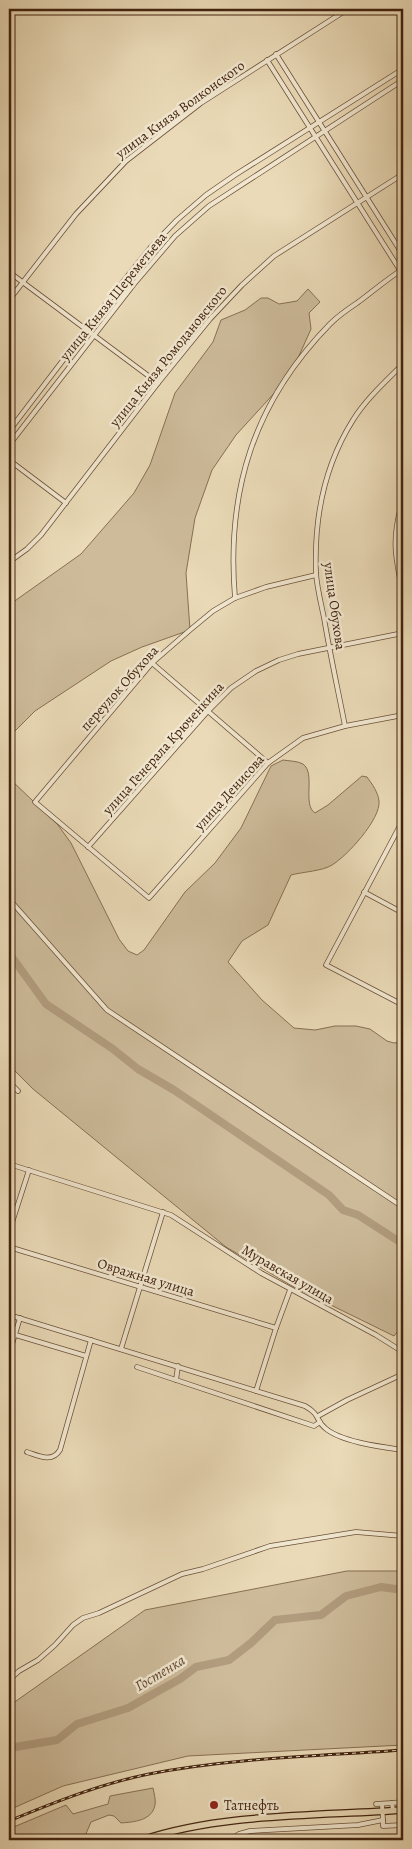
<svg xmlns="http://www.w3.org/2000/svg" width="412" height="1849" viewBox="0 0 412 1849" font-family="Alegreya,serif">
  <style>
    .green { fill: #cdbb9a; stroke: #886f54 }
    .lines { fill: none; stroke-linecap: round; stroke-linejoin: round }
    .river { stroke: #b19c7e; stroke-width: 8 }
    .minor-casing { stroke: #6c5139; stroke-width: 5.5 }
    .primary-casing { stroke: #42230f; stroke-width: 8 }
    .minor { stroke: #f1e7d0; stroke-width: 4 }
    .primary { stroke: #eadab7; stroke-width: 5.5 }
    .rail-casing { stroke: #42230f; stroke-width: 3 }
    .rail { stroke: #f1e7d0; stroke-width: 1; stroke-dasharray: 4; stroke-linecap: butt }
    .poi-dot { fill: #8f2418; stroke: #f1e7d0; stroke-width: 2 }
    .labels { text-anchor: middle; stroke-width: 5; stroke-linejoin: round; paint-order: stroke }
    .street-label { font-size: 14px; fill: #42230f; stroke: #f1e7d0 }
    .poi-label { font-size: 14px; fill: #42230f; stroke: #f1e7d0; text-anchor: start }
    .water-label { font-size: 15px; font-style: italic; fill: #634730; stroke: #f1e7d0 }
  </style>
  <rect width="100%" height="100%" fill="#eadab7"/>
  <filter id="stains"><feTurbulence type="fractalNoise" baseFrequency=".004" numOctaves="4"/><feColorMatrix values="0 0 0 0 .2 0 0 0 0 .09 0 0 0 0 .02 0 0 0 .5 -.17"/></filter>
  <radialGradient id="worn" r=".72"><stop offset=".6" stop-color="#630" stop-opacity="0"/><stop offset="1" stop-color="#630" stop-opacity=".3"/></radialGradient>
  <g class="green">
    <path d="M 308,289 L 320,302 L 309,313 L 311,329 L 294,367 L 278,389 L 236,435 L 212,470 L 195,518 L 186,573 L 190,630 L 142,647 L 111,661 L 35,711 L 9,737 L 9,605 L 81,554 L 134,493 L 150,465 L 175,393 L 213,342 L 221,320 L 245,310 L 261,298 L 268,298 L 279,304 L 297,301 Z"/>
    <path d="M 283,760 C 289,761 298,761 303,764 C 316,773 302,805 315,813 L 328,805 L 362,776 L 367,777 C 372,784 378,792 379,801 C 381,819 347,856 332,865 C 323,871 302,872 291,875 L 268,925 L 242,941 L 228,962 L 262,1000 L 294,1028 L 315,1030 L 335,1026 L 356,1026 L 370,1029 L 387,1041 L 394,1043 L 403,1042 L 403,1325 L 394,1336 L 292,1286 L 226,1247 L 33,1089 L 9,1065 L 9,778 L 58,825 L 71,843 L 119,939 L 128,951 L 137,955 L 144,950 L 185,892 L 215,863 L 241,828 L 271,766 Z"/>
    <path d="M 347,1571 L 403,1571 L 403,1745 L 188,1756 L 63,1786 L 9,1810 L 9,1706 L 145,1610 Z"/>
    <path d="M 153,1788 C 154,1793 156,1800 155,1805 C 152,1821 133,1822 121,1823 L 114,1816 L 109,1815 L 91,1822 L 85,1836 L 78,1840 L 9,1840 L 9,1829 L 66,1805 L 73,1814 L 108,1804 L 110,1796 Z"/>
  </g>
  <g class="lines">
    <g class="river">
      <path d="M 9,953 L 46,1004 L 113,1049 L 138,1069 L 174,1090 L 329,1195 L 343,1210 L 358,1215 L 403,1244"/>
      <path d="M 9,1748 L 57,1740 L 77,1724 L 128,1708 L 180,1679 L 196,1667 L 229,1660 L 251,1643 L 275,1620 L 321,1615 L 346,1596 L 381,1587 L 403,1590"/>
    </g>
    <defs>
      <g id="minor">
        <path d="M 276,54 L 403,255"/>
        <path d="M 267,60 L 403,275"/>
        <path d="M 9,272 L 158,383"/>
        <path d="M 9,300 L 76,214 L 126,161 L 201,103 L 348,9"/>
        <path d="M 9,431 L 122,283 L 151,247 L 177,220 L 206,195 L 235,175 L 403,69"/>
        <path d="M 9,445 L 134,284 L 175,236 L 209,206 L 403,80"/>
        <path d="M 9,460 L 66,503"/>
        <path d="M 403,500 C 391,538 395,556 403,594"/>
        <path d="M 9,562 L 27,549 L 41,535 L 158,383 L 210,319 L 242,285 L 274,256 L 403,174"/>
        <path d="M 316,575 L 266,587 L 235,598 L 213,611 L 190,630 L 152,663 L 35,802 L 149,898 L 268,763 L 303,738 L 345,726 L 403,715"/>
        <path d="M 235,598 C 226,490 254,402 330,324 C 338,316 348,309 357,303 C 372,292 387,279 403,269"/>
        <path d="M 152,663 L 268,763"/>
        <path d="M 345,726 C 338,690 330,654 324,618 C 321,603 317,588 316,573 C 314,520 324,466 353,420 C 366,399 386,381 403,364"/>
        <path d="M 403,820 L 326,965 L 403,1005"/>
        <path d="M 88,847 L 208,711 L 231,688 L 256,671 L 279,660 L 298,654 L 403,633"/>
        <path d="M 364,892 L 403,913"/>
        <path d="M 9,899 L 107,1010 L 403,1207"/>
        <path d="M 9,1082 L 18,1091"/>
        <path d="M 9,1164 L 171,1215 L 261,1273 L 376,1335 L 403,1352"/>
        <path d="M 9,1232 L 29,1170"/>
        <path d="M 9,1247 L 276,1328"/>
        <path d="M 9,1315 L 305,1406 C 321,1415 315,1420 325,1428 C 341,1442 382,1447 403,1450"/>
        <path d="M 9,1333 L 86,1356"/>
        <path d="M 121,1349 L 163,1212"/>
        <path d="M 9,1354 L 20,1318"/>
        <path d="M 137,1367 L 314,1426 L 320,1422"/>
        <path d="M 176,1380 L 178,1366"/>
        <path d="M 256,1391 L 276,1328 L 290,1290"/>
        <path d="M 318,1416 L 347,1400 L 403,1374"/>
        <path d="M 27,1452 C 39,1456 52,1463 60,1450 L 91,1340"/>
        <path d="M 9,1680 L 19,1671 L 38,1660 L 55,1645 L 73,1625 L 83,1618 L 99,1613 L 182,1574 L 203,1569 L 270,1546 L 356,1532 L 403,1536"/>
        <path d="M 376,1804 L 392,1803"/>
        <path d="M 382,1804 L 383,1820"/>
        <path d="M 393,1811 L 392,1803 L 403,1802"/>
        <path d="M 233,1838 L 239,1834 L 250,1831 L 358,1825 L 383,1820 L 383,1826 L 403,1825"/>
      </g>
      <path id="primary" d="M 142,1840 C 222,1813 319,1816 403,1810"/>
    </defs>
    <use href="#minor" class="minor-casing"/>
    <use href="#primary" class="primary-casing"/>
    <use href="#minor" class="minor"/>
    <use href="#primary" class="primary"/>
    <defs>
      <path id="rail" d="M 9,1821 C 55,1802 100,1784 149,1774 C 231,1758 320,1756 403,1750"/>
    </defs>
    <use href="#rail" class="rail-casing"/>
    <use href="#rail" class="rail"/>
  </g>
  <circle class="poi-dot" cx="214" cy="1805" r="5"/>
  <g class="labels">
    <g class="street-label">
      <text transform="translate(180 109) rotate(-36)" y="5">улица Князя Волконского</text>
      <text transform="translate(113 296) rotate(-51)" y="5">улица Князя Шереметьева</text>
      <text transform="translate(168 356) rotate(-51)" y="5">улица Князя Ромодановского</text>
      <text transform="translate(335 606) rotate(82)" y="5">улица Обухова</text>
      <text transform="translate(119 688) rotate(-48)" y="5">переулок Обухова</text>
      <text transform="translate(163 748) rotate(-48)" y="5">улица Генерала Крюченкина</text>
      <text transform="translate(229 792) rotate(-48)" y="5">улица Денисова</text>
      <text transform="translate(288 1274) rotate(30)" y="5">Муравская улица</text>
      <text transform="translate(146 1277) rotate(17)" y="5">Овражная улица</text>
    </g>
    <g class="poi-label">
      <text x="224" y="1810">Татнефть</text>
    </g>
    <g class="water-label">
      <text transform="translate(160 1673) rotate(-31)" y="5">Гостенка</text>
    </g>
  </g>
  <rect width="412" height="1849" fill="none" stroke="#eadab7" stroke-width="30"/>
  <rect x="10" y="10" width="392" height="1829" fill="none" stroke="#42230f" stroke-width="2.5"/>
  <rect x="15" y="15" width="382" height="1819" fill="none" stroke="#42230f"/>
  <rect width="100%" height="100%" filter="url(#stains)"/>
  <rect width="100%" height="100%" fill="url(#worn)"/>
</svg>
